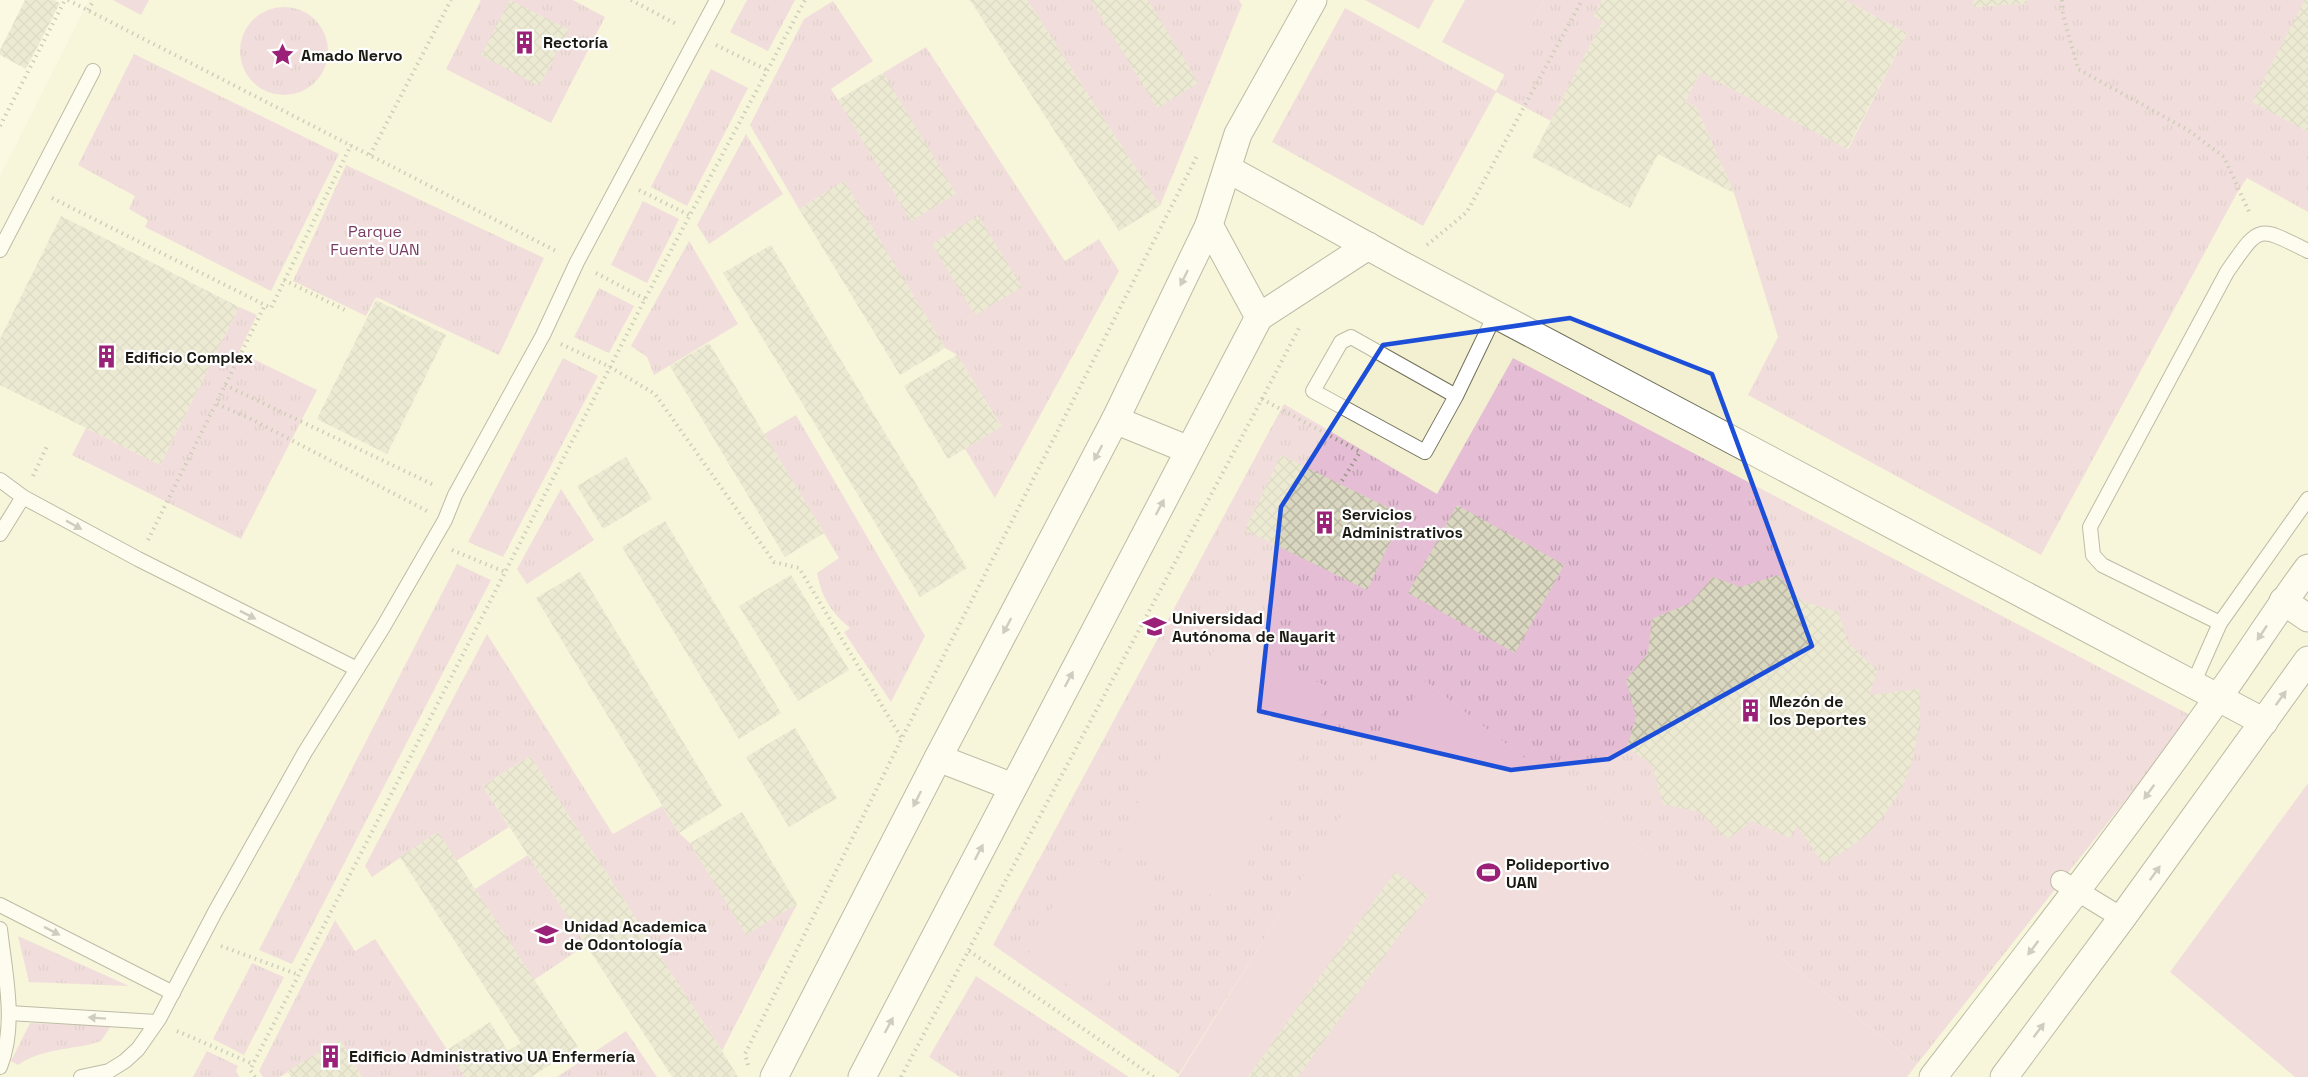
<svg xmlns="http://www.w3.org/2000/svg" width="2308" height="1077" viewBox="0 0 2308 1077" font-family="'Space Grotesk',sans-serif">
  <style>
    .built { fill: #f2f0d0 }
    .grass { fill: url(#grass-tufts) }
    .pitch { fill: #e5bdd4 }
    .building { fill: url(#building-cross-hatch) }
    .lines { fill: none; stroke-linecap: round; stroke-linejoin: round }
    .service-casing { stroke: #72705b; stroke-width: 16 }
    .pedestrian-casing { stroke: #72705b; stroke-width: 22 }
    .minor-casing { stroke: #72705b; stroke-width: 29 }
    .path { stroke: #9a9988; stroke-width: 4; stroke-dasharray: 1.5 4.5; stroke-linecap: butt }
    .service { stroke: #fff; stroke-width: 14 }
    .pedestrian { stroke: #fff; stroke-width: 20 }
    .minor { stroke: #fff; stroke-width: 27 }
    .oneway { fill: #989894 }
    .marked { fill: none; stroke: #1d4ed8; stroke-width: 4.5; stroke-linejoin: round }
    .labels { text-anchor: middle; stroke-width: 4.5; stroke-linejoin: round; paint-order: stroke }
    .poi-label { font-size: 16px; font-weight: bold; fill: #1b1a12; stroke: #fff; text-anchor: start }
    .park-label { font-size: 16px; fill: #7a3e64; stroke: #fff }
  </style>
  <defs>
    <pattern id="grass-tufts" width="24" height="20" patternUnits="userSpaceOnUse" patternTransform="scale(1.5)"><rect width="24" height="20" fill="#e5bdd4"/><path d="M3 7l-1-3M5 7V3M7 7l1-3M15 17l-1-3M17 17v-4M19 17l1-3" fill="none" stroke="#c4a2b5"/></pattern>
    <pattern id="building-cross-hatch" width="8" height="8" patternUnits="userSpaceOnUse" patternTransform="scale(1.5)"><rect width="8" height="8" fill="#d9d7c0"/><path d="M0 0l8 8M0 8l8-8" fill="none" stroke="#bab8a4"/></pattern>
  </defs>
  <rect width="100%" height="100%" fill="#fbf9e2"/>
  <path class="built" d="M 89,0 L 2308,0 L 2308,1077 L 0,1077 L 0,176 Z"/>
  <g class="grass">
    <path d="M 113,0 L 149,0 L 141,15 Z"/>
    <path d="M 481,0 L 573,0 L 605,17 L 551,123 L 446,69 Z"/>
    <path d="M 747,0 L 795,0 L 768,51 L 730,32 Z"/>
    <path d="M 1027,0 L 1239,0 L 1242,5 L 1160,206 Z"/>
    <path d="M 1544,0 L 1602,0 L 1594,16 L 1603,21 L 1551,121 L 1496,92 L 1423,226 L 1272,142 L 1345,8 L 1496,91 Z"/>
    <path d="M 1844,0 L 1973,0 L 1974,7 L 2026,3 L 2026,0 L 2308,0 L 2308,212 L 2247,178 L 2237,193 L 2041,555 L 1748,395 L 1778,337 L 1734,193 L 1696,107 L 1685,102 L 1700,72 L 1848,149 L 1907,33 Z"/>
    <path d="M 833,1 L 873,61 L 831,89 L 838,100 L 926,47 L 1065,261 L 1099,239 L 1119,271 L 995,498 L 965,449 L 1001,426 L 957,355 L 945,348 L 844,182 L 799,209 L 750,125 L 804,19 Z"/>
    <circle cx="284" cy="51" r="44"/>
    <path d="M 134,54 L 339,154 L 271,291 L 145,227 L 148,220 L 129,209 L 135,196 L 78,165 Z"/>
    <path d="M 711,69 L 748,88 L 687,206 L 651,187 Z"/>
    <path d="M 746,134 L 783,194 L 709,244 L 697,225 Z"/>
    <path d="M 346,165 L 544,258 L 499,355 L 376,297 L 366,316 L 293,281 Z"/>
    <path d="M 643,201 L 679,219 L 647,283 L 611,265 Z"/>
    <path d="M 689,241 L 738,324 L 654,375 L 647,357 L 631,346 Z"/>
    <path d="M 599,288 L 634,306 L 609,353 L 574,337 Z"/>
    <path d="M 239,307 L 257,315 L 239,352 L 317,390 L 241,539 L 72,455 L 86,428 L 160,465 Z"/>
    <path d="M 563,358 L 598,376 L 503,557 L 468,542 Z"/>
    <path d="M 1513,358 L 2192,716 L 1917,1064 L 1426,682 L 1179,1074 L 993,945 L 1284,404 L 1437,494 Z"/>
    <path d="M 796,415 L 925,636 L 891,702 L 844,632 L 850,628 C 831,613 821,596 817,573 L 839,558 L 764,434 Z"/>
    <path d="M 561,489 L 594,540 L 527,584 L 517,569 Z"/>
    <path d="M 457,564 L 491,580 L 292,964 L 259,950 Z"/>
    <path d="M 487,634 L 613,834 L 662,806 L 679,833 L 690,843 L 746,934 L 797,904 L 722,1051 L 530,756 L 483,786 L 509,827 L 456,861 L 438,832 L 372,877 L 365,866 Z"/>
    <path d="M 528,855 L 586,945 L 534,980 L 475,889 Z"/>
    <path d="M 335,920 L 355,951 L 375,939 L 465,1077 L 362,1077 L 340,1040 L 280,1077 L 263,1077 L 259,1071 Z"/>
    <path d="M 18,936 L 129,986 L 29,982 Z"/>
    <path d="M 252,963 L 284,977 L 244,1055 L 213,1039 Z"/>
    <path d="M 976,976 L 1129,1077 L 960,1077 L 929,1057 Z"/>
    <path d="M 30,1023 L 111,1026 L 101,1041 C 72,1051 44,1047 18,1065 L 11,1061 Z"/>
    <path d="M 626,1031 L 657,1077 L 557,1077 Z"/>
    <path d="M 207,1051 L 238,1066 L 236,1071 L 239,1077 L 193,1077 Z"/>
  </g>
  <g class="pitch">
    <path d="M 1365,0 L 1434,0 L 1419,29 Z"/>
    <path d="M 1465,0 L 1544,0 L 1505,75 L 1442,42 Z"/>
    <path d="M 1222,634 L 1334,690 L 1228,903 L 1116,847 Z"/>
    <path d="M 1425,681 L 1917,1064 L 1907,1077 L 1178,1077 Z"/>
    <path d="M 2308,783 L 2308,1077 L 2295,1077 L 2170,972 Z"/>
    <path d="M 1080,852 L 1154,889 L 1098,1000 L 1025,962 Z"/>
  </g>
  <g class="building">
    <path d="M 25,0 L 54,0 L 60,3 L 26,69 L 0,55 L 0,50 Z"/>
    <path d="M 510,0 L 569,30 L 539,86 L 481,55 Z"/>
    <path d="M 970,0 L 1027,0 L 1160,206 L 1119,231 Z"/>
    <path d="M 1091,0 L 1148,0 L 1198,83 L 1157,108 Z"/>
    <path d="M 1602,0 L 1844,0 L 1907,33 L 1847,149 L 1700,72 L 1685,102 L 1696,107 L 1734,193 L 1658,154 L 1630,208 L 1532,157 L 1603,21 L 1594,16 Z"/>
    <path d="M 1973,0 L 2026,0 L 2027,3 L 1974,7 Z"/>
    <path d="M 2305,0 L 2308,0 L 2308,132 L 2252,102 Z"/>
    <path d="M 883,73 L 956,194 L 911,221 L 838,100 Z"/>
    <path d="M 844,181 L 945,348 L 900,375 L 799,209 Z"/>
    <path d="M 61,216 L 239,307 L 160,465 L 0,385 L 0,339 Z"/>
    <path d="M 978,216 L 1022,287 L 975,315 L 932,244 Z"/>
    <path d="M 771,245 L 967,568 L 920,597 L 723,273 Z"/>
    <path d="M 376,300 L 446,335 L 387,454 L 317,419 Z"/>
    <path d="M 709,343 L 824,533 L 785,557 L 670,366 Z"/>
    <path d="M 957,355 L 1001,427 L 948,459 L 904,386 Z"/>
    <path d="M 1281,455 L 1403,515 L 1367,590 L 1245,530 Z"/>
    <path d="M 626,457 L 652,499 L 603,529 L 577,486 Z"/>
    <path d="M 1457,505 L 1564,565 L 1515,653 L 1408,593 Z"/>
    <path d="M 665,521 L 781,713 L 739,739 L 622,547 Z"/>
    <path d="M 580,572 L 722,806 L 679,833 L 536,598 Z"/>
    <path d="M 791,575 L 849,670 L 798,701 L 739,606 Z"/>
    <path d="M 1778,575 L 1802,601 L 1838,612 L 1848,643 L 1877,671 L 1869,695 L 1919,689 L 1920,717 L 1916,743 L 1911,764 L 1901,790 L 1886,812 L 1869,833 L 1846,850 L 1823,863 L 1797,826 L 1789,838 L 1752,821 L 1728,839 L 1699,812 L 1663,804 L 1652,765 L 1627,747 L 1636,717 L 1626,680 L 1648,653 L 1652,619 L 1690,603 L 1713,577 L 1740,587 Z"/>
    <path d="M 795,728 L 837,798 L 789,827 L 746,757 Z"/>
    <path d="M 530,756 L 722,1051 L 738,1077 L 672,1077 L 483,786 Z"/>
    <path d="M 742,812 L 797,904 L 746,935 L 690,843 Z"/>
    <path d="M 438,832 L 578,1047 L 531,1077 L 465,1077 L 447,1050 L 490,1022 L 508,1051 L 521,1043 L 400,857 Z"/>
    <path d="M 1395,872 L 1428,895 L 1298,1077 L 1248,1077 Z"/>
    <path d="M 340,1040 L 362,1077 L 291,1077 L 287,1071 Z"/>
  </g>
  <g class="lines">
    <defs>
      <g id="service">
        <path d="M 0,250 L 93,71"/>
        <path d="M 1456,396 L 1351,337 L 1341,342 L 1313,391 L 1425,452 L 1456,396 L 1496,313"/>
        <path d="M 0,480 L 23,497 L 138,559 L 357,669"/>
        <path d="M 0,534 L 23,497"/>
        <path d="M 2220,623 L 2102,565 L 2093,555 L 2090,527 L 2227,272 C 2260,225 2256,225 2308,251"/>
        <path d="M 2193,684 L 2220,623 L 2308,499"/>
        <path d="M 0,905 L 173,993"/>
        <path d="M 0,929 C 5,974 17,1024 0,1067"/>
        <path d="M 9,1013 L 156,1022"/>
        <path d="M 81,1077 L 109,1071 L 125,1061 L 138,1049 L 159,1019 L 215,912 L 305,752 L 382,629 L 445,520 L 455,495 L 543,335 L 577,262 L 717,0"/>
      </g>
      <path id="pedestrian" d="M 2061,881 L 2122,918"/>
      <g id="minor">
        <path d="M 1228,169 L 1402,265 L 2264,722"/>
        <path d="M 1259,317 L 1368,246"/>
        <path d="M 1115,420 L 1189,450"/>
        <path d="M 2283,601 L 2308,618"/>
        <path d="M 938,758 L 1013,787"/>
        <path d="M 774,1077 L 938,758 L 1115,420 L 1209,225 L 1238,134 L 1313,0"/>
        <path d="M 862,1077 L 1259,317 L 1209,225"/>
        <path d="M 1933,1077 C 2029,953 2126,828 2217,699 C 2248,656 2276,611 2308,568"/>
        <path d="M 2004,1077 L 2122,918 L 2308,660"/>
      </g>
    </defs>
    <use href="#service" class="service-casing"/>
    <use href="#pedestrian" class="pedestrian-casing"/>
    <use href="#minor" class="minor-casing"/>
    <g class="path">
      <path d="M 68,0 L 558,252"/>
      <path d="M 631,0 L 678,25"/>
      <path d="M 2062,0 L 2063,15 L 2078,69 L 2188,130 L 2224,157 L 2250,214"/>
      <path d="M 88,10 L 94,0"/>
      <path d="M 716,45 L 767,70"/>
      <path d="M 0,126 L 65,0"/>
      <path d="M 370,155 L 451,0"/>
      <path d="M 639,190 L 689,215"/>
      <path d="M 52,198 L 271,308 L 351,145"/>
      <path d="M 1427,245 L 1467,212 L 1582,0"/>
      <path d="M 596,273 L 645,299"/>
      <path d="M 284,280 L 347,311"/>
      <path d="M 561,344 L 610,367 L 655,394 L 774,562 L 799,568 L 901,737"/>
      <path d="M 225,385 L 436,486"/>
      <path d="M 1262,399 L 1299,328"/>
      <path d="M 217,404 L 251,419 L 427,511"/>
      <path d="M 33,476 L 48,444"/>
      <path d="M 148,540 L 265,305"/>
      <path d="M 452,550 L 505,572"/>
      <path d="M 221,946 L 299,975"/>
      <path d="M 969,951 L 1154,1077"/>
      <path d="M 177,1031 L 253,1064"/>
      <path d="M 748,1065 L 745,1054 L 902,738 L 1198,154"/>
      <path d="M 255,1077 L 250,1070 L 253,1064 L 645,299 L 805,0"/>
      <path d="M 901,1077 L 1262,399 L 1360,452 L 1340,484"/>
    </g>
    <use href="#service" class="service"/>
    <use href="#pedestrian" class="pedestrian"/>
    <use href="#minor" class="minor"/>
  </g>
  <defs><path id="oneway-solid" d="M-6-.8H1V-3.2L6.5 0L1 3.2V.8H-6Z" transform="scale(1.5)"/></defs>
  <g class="oneway">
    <use href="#oneway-solid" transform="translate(1184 278) rotate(116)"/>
    <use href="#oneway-solid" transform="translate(1098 453) rotate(118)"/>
    <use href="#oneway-solid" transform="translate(1160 507) rotate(-62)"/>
    <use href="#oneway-solid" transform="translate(74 525) rotate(29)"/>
    <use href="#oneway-solid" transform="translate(248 615) rotate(27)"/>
    <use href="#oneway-solid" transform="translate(1007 626) rotate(118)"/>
    <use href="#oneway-solid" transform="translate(2262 633) rotate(124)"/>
    <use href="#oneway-solid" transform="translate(1069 679) rotate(-62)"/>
    <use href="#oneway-solid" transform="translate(2281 698) rotate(-54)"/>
    <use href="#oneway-solid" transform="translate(2149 792) rotate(126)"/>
    <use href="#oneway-solid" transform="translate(917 799) rotate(117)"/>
    <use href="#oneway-solid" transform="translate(979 852) rotate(-62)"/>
    <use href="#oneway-solid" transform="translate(2155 873) rotate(-54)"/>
    <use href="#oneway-solid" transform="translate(52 931) rotate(27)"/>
    <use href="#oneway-solid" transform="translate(2033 948) rotate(127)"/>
    <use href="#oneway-solid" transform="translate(97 1018) rotate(-176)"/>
    <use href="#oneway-solid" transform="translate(889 1025) rotate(-62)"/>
    <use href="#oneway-solid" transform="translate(2039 1030) rotate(-53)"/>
  </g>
  <path d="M0 0H2308V1077H0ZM 1570,318 L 1712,374 L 1812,646 L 1609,759 L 1511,770 L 1259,711 L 1281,507 L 1383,345 Z" fill="#fbf9e2" fill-opacity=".55" fill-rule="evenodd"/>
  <path class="marked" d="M 1570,318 L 1712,374 L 1812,646 L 1609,759 L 1511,770 L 1259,711 L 1281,507 L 1383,345 Z"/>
  <defs>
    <symbol id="building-bare" viewBox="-9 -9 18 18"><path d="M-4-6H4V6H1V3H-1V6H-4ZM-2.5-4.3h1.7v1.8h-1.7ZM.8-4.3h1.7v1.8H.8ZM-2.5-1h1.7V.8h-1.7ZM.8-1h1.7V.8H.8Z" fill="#9b2077" stroke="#fff" stroke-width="2.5" paint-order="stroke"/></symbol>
    <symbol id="sight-bare" viewBox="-9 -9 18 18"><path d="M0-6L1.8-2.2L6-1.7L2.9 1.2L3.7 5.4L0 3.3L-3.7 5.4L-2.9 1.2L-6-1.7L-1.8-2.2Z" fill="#9b2077" stroke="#fff" stroke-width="2.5" paint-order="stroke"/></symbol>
    <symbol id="university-bare" viewBox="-9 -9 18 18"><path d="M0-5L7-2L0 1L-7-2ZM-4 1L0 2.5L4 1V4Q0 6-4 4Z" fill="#9b2077" stroke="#fff" stroke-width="2.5" paint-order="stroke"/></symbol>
    <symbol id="stadium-bare" viewBox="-9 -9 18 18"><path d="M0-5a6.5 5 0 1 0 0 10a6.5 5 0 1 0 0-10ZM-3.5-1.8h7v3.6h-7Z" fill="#9b2077" stroke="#fff" stroke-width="2.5" paint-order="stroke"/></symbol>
  </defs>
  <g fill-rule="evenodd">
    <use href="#building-bare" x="508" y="26" width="33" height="33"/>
    <use href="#sight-bare" x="266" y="38" width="33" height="33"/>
    <use href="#building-bare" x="90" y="340" width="33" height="33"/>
    <use href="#building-bare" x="1308" y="506" width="33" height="33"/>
    <use href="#university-bare" x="1138" y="610" width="33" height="33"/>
    <use href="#building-bare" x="1734" y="694" width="33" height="33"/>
    <use href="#stadium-bare" x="1472" y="856" width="33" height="33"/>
    <use href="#university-bare" x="530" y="918" width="33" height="33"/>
    <use href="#building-bare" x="314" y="1040" width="33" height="33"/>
  </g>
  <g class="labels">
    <g class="poi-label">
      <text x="543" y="48">Rectoría</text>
      <text x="301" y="61">Amado Nervo</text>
      <text x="125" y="363">Edificio Complex</text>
      <text x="1342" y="520">Servicios<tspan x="1342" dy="18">Administrativos</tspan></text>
      <text x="1172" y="624">Universidad<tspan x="1172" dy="18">Autónoma de Nayarit</tspan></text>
      <text x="1769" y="707">Mezón de<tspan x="1769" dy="18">los Deportes</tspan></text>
      <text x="1506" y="870">Polideportivo<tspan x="1506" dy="18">UAN</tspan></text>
      <text x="564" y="932">Unidad Academica<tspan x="564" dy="18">de Odontología</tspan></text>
      <text x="349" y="1062">Edificio Administrativo UA Enfermería</text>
    </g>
    <g class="park-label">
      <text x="375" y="237">Parque<tspan x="375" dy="18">Fuente UAN</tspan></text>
    </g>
  </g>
</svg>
